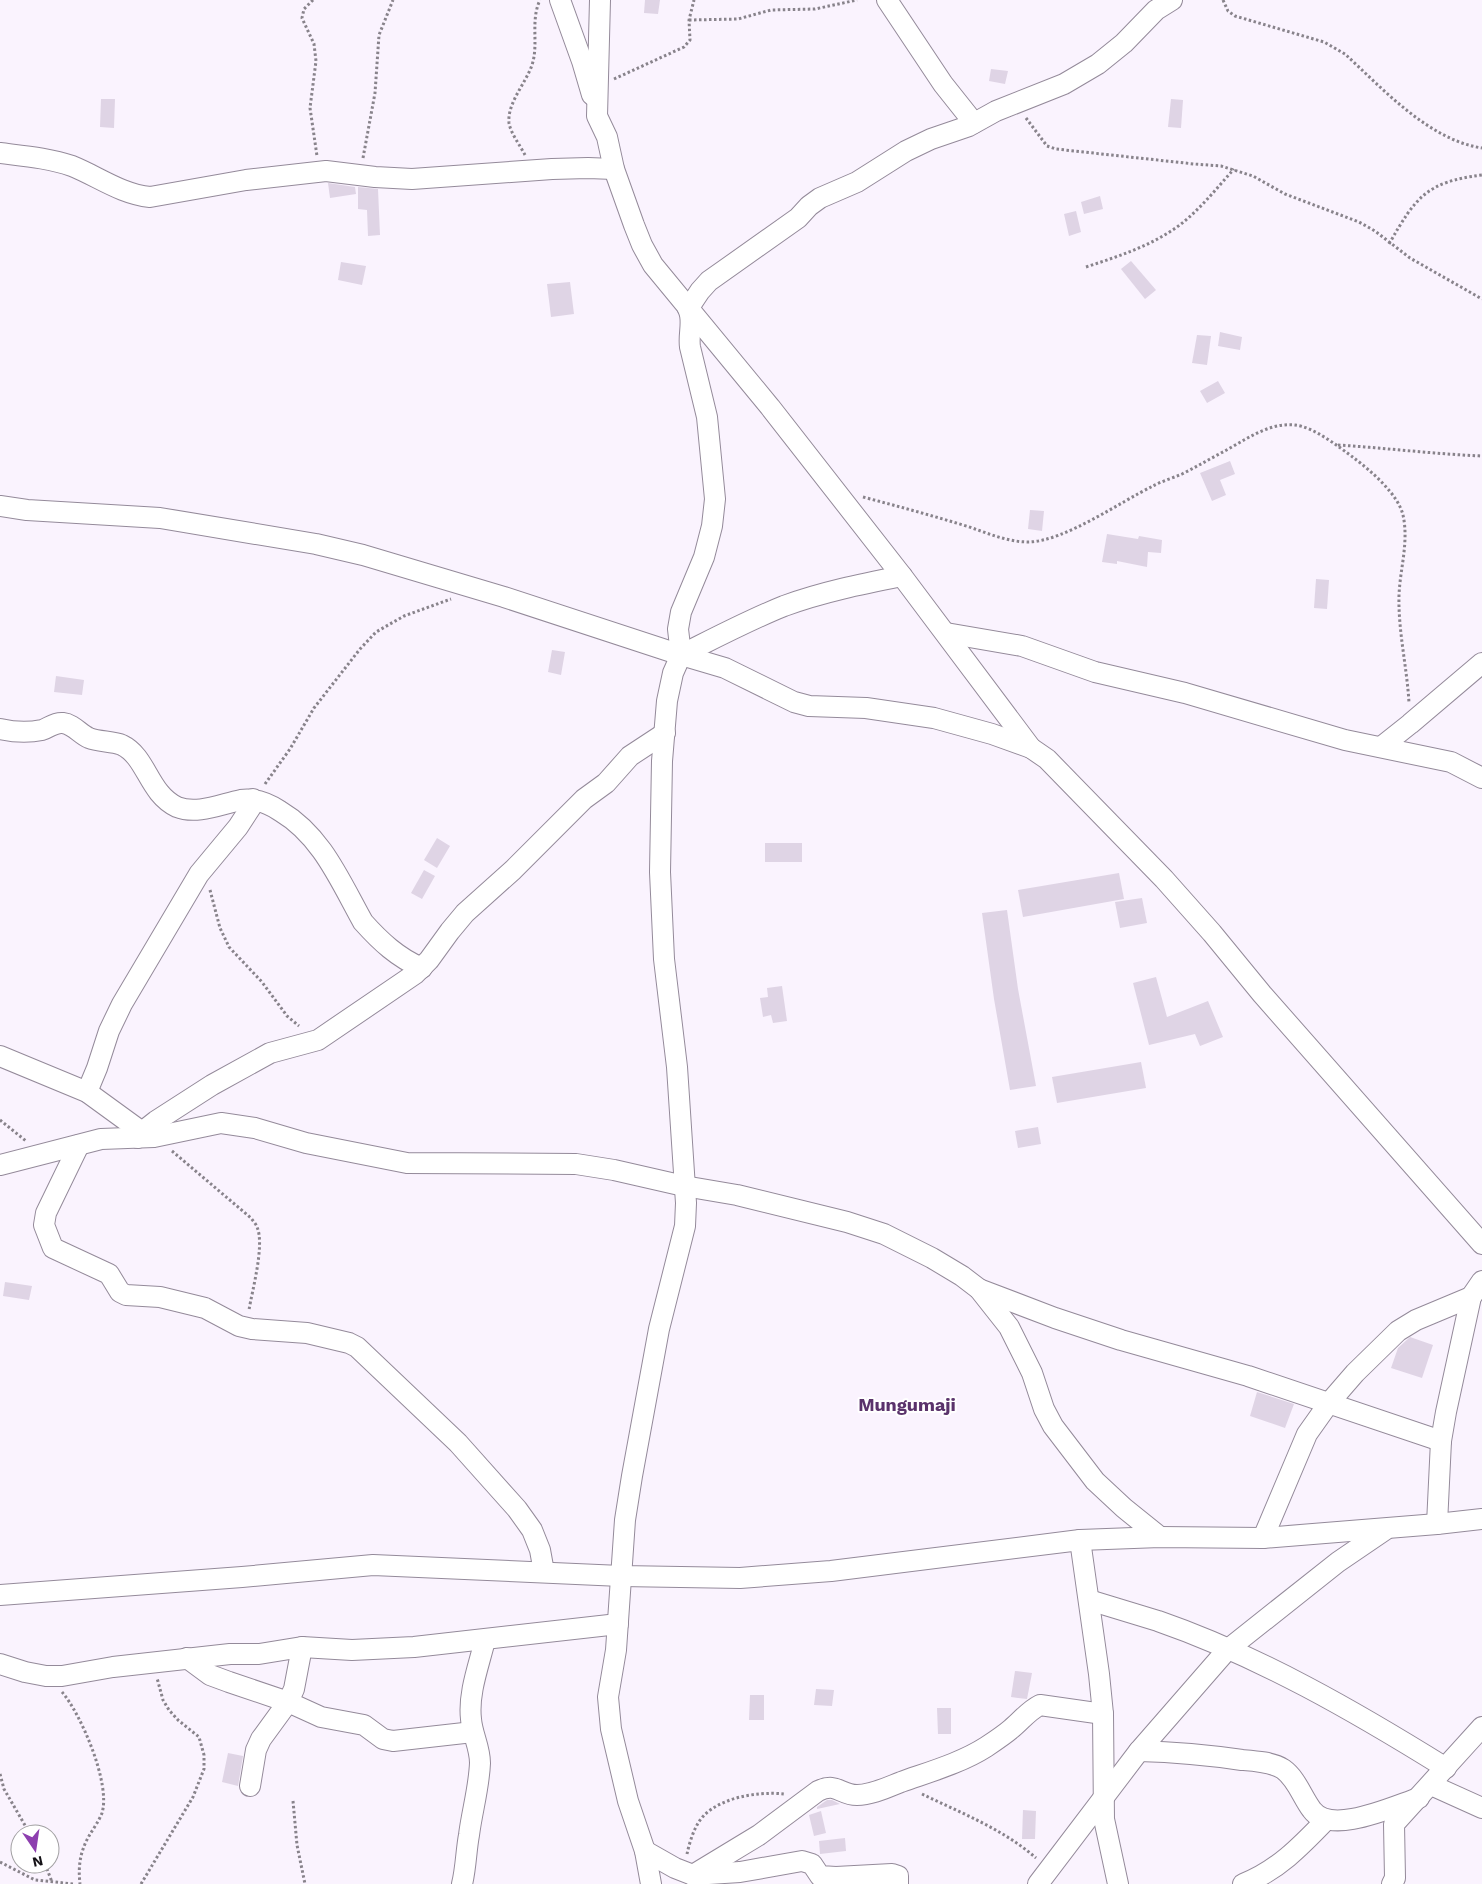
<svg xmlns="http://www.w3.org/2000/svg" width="1482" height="1884" viewBox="0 0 1482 1884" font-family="'Work Sans',sans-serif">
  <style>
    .building { fill: #dfd4e5 }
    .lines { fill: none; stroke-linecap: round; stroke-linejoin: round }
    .minor-casing { stroke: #948a9a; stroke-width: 22 }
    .path { stroke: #88838b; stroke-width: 3; stroke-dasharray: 2.5 2.5; stroke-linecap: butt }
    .minor { stroke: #fff; stroke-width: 20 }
    .labels { text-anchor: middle; stroke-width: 4; stroke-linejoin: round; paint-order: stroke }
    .quarter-label { font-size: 18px; font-weight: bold; fill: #5a336b; stroke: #fff }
  </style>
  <rect width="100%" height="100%" fill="#faf3fe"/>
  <g class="building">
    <path d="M 645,0 L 660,0 L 658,14 L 644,13 Z"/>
    <path d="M 991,69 L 1008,71 L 1005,84 L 989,81 Z"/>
    <path d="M 101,99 L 115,99 L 114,128 L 100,127 Z"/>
    <path d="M 1171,99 L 1183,100 L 1181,128 L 1168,127 Z"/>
    <path d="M 328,183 L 355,187 L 356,194 L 330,198 Z"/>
    <path d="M 358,187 L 378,189 L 380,235 L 368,236 L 367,210 L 358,209 Z"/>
    <path d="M 1100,196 L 1103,209 L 1084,214 L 1081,202 Z"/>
    <path d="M 1076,211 L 1081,232 L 1069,236 L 1064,214 Z"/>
    <path d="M 1131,261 L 1156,290 L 1145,299 L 1121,269 Z"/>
    <path d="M 341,262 L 366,266 L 362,285 L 338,280 Z"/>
    <path d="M 570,282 L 574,314 L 551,317 L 547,284 Z"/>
    <path d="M 1220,332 L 1242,337 L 1240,350 L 1218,346 Z"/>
    <path d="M 1197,335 L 1211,336 L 1207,365 L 1192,363 Z"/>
    <path d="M 1218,381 L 1225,393 L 1207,403 L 1200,391 Z"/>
    <path d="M 1230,461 L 1235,474 L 1220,480 L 1226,495 L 1212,501 L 1200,473 Z"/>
    <path d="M 1030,510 L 1044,511 L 1042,531 L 1028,529 Z"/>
    <path d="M 1107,534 L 1138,539 L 1139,536 L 1162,540 L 1161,553 L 1148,552 L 1147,567 L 1117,561 L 1117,564 L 1102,562 Z"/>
    <path d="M 1316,579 L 1329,580 L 1327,609 L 1314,608 Z"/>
    <path d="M 552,650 L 565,652 L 561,675 L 548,672 Z"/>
    <path d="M 56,676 L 84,680 L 82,695 L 54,692 Z"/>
    <path d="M 437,838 L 450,846 L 437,868 L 424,860 Z"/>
    <rect x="765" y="843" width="37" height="19"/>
    <path d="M 424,870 L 435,876 L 422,899 L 411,893 Z"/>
    <path d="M 1119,873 L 1124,899 L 1023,917 L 1018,890 Z"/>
    <path d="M 1142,898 L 1147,923 L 1120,928 L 1115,902 Z"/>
    <path d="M 1007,910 L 1018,989 L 1036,1086 L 1010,1090 L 994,999 L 982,913 Z"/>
    <path d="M 1156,977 L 1167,1017 L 1208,1001 L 1223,1037 L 1200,1046 L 1195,1034 L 1149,1045 L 1133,983 Z"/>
    <path d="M 782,986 L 787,1021 L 773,1023 L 771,1015 L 763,1017 L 760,998 L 768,997 L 767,988 Z"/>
    <path d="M 1141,1062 L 1146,1088 L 1057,1103 L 1052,1077 Z"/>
    <path d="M 1038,1127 L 1041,1144 L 1018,1148 L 1015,1131 Z"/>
    <path d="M 5,1282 L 32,1286 L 29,1300 L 3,1296 Z"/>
    <path d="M 1410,1337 L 1433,1345 L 1422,1378 L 1391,1368 L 1398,1348 Z"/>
    <path d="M 1257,1392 L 1294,1404 L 1285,1428 L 1250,1416 Z"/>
    <path d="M 1015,1671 L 1032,1673 L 1027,1699 L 1011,1697 Z"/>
    <path d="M 816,1689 L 834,1690 L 832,1706 L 814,1705 Z"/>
    <path d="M 750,1695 L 764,1695 L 764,1720 L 749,1720 Z"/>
    <path d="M 937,1708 L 951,1708 L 951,1734 L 938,1734 Z"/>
    <path d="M 228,1753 L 243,1756 L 238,1786 L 222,1782 Z"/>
    <path d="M 827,1800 L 832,1800 L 840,1804 L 817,1809 L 817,1807 Z"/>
    <path d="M 1023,1810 L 1036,1811 L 1035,1839 L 1022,1839 Z"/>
    <path d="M 821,1811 L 826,1833 L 814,1836 L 809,1815 Z"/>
    <path d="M 845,1838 L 846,1851 L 820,1854 L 819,1841 Z"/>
  </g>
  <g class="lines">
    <defs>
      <g id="minor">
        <path d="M 560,0 L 582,61 L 592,95"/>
        <path d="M 600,0 L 597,116 L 607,137 L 614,169 L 634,225 L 642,245 L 653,265 L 770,407 L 902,576 L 1031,748 L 1047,759 L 1164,879 L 1212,933 L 1262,994 L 1482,1244"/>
        <path d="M 887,0 L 943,84 L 974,123"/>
        <path d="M 0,153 C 24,156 49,158 72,166 C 99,177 121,194 150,197 L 246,180 L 326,171 L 375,177 L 412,179 L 552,169 L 588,168 L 614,169"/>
        <path d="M 0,506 L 27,510 L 160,518 L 316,544 L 363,555 L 504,597 L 681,655 L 725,668 L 794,702 L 809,706 L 866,708 L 934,718 L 992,734 L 1031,748"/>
        <path d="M 946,633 L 1022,646 L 1095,672 L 1185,693 L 1345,740 L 1451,762 L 1482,778"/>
        <path d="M 681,655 C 715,638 749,620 784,606 C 822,592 862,584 902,576"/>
        <path d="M 0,729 C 13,732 28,733 42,730 C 49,728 54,722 63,723 C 73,724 80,734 89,738 C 99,742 113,741 122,745 C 147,757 148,793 177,807 C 197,815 221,804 241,800 C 255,798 268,803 280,811 C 322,836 340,881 363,922 C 380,941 398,958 422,968"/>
        <path d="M 1381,747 L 1410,724 L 1482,663"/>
        <path d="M 0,1056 L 87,1092 L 142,1132"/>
        <path d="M 87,1092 L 97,1068 L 109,1031 L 122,1004 L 199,874 L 238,827 L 253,804 L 253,799"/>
        <path d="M 138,1138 L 142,1132 L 156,1121 L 212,1085 L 270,1053 L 318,1040 L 415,974 L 429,960 L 450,931 L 465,913 L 513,870 L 584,799 L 606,783 L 630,756 L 665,733"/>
        <path d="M 79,1145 L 46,1213 L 44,1225 L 53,1248 L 109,1274 L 120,1292 L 126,1295 L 160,1297 L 205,1308 L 239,1326 L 252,1329 L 307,1333 L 349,1343 L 357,1347 L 458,1443 L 517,1509 L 532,1530 L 540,1550 L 544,1572"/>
        <path d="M 0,1165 L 101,1139 L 154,1137 L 221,1123 L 255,1128 L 306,1143 L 407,1163 L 576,1164 L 614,1170 L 684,1186 L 737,1195 L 847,1222 L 884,1234 L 932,1258 L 962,1276 L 979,1289 L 1009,1327 L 1032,1373 L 1044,1409 L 1053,1426 L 1095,1481 L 1124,1508 L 1160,1537"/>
        <path d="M 979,1289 L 1055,1318 L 1121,1340 L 1248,1376 L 1441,1441"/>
        <path d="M 1437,1524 L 1441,1441 L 1446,1412 L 1471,1297 L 1482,1281"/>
        <path d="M 1263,1538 L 1307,1434 L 1329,1403 L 1355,1373 L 1398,1331 L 1416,1320 L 1471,1297"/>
        <path d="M 1080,1540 L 1099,1674 L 1103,1714 L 1104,1819 L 1118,1884"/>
        <path d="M 0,1595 L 242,1577 L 373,1565 L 621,1576 L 740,1578 L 831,1571 L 1080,1540 L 1160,1537 L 1263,1538 L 1437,1524 L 1482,1519"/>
        <path d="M 1089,1600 C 1112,1607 1135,1614 1158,1621 C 1259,1656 1356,1712 1446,1768"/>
        <path d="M 187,1658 L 210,1675 L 229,1682 L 288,1702 L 321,1717 L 364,1725 L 383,1739 L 393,1741 L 473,1732"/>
        <path d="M 0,1664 L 25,1672 L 46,1676 L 62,1676 L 113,1667 L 230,1654 L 259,1654 L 302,1647 L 352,1650 L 414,1647 L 618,1624"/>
        <path d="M 1139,1751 C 1174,1752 1208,1755 1242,1760 C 1255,1761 1272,1762 1283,1769 C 1297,1779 1302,1797 1312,1810 C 1331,1836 1394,1806 1419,1798"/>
        <path d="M 1431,1785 L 1482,1808"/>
        <path d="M 250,1786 L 256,1750 L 261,1739 L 288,1702 L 294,1689 L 302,1647"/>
        <path d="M 645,1851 L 675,1868 L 693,1875 L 740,1872 L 802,1861 L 812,1864 L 820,1876 L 836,1877 L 892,1874 L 898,1876 L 898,1884"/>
        <path d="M 693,1875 L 759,1835 L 818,1791 C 837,1782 840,1795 857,1795 C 872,1795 888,1787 901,1782 C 929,1772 961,1763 986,1747 C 995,1741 1004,1735 1011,1729 C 1021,1721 1028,1711 1040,1705 L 1103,1714"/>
        <path d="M 462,1884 C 466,1868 466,1851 469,1835 C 472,1811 479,1788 480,1763 C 480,1747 472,1734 471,1719 C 468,1693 479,1665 485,1640"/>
        <path d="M 651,1884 L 645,1851 L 628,1801 L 620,1767 L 611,1729 L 608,1697 L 616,1650 L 625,1520 L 632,1476 L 659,1329 L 685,1226 L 686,1203 L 677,1067 L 664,959 L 660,872 L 662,761 L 667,701 L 673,673 L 681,655 L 678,629 L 681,612 L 704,557 L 712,526 L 715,499 L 707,417 L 690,347 C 688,334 694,320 688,309 L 700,291 L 709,281 L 798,218 L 809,206 L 820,198 L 857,182 L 906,151 L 931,139 L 969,126 L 996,111 L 1064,84 L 1098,64 L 1124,43 L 1156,10 L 1172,0"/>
        <path d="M 1038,1884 L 1139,1751 L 1227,1650 L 1338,1562 L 1385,1530"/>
        <path d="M 1243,1884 C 1277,1871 1301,1846 1326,1820"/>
        <path d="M 1392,1884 L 1395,1878 L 1394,1824 L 1482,1727"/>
      </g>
    </defs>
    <use href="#minor" class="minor-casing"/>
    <g class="path">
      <path d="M 313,0 L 304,9 L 302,18 L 314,44 L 316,61 L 310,108 L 317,156"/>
      <path d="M 1223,0 L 1228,11 L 1235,16 L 1324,42 L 1345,54 C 1383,89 1429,140 1482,148"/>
      <path d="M 689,20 L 738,19 L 771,10 L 815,9 L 857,0"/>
      <path d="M 614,79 L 684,47 L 690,40 L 689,20 L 694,0"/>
      <path d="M 1026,118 L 1047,146 L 1056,149 L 1194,164 L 1221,166 L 1253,176 L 1285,194 L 1359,222 L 1375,231 L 1410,258 L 1482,299"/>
      <path d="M 525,155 C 520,145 511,134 509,123 C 507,103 526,83 532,65 C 539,44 530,21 540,0"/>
      <path d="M 363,158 L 375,93 L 379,35 L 393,0"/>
      <path d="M 1389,244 C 1416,197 1426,182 1482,175"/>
      <path d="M 1086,267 C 1116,257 1145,248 1171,231 C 1195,216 1215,190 1234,169"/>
      <path d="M 1338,445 C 1386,448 1434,454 1482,456"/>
      <path d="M 863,497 C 897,506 930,515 963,525 C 986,532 1005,542 1029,542 C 1065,541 1120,502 1153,486 C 1162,481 1173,478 1182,474 C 1196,467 1208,460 1221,453 C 1244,441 1268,422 1295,425 C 1314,427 1339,447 1354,458 C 1371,471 1398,494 1403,515 C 1409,542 1400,569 1399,595 C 1398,631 1407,667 1409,703"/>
      <path d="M 265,784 L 290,749 L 314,708 L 360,649 L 376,632 L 404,616 L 451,599"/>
      <path d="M 210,890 L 220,928 L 229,947 L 262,982 L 287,1016 L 299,1026"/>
      <path d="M 0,1120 L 26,1141"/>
      <path d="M 172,1151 L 251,1218 C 253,1221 256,1224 257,1227 C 265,1245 252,1291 249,1310"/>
      <path d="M 62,1692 C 81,1714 111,1784 102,1813 C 99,1821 93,1829 89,1836 C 80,1852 78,1866 80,1884"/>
      <path d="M 0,1774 L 4,1789 L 30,1834"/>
      <path d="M 922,1794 C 961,1813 1003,1829 1036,1858"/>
      <path d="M 293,1801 L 297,1845 L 305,1884"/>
      <path d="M 687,1854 C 689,1845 692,1834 697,1825 C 711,1798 757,1791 784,1794"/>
      <path d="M 0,1862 L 35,1880 L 74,1884"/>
      <path d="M 45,1864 L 52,1882"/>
      <path d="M 141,1884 L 193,1797 L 204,1769 L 204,1755 L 199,1737 L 178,1720 L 169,1710 L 163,1700 L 157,1678"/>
    </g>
    <use href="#minor" class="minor"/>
  </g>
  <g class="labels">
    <g class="quarter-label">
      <text x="907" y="1411">Mungumaji</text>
    </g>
  </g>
  <g transform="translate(35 1849) rotate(167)"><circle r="24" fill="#ffffff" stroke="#a1a0a2"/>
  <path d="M0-4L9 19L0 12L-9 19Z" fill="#8d3faf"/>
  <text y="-8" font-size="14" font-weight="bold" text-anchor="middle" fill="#151217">N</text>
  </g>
</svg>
